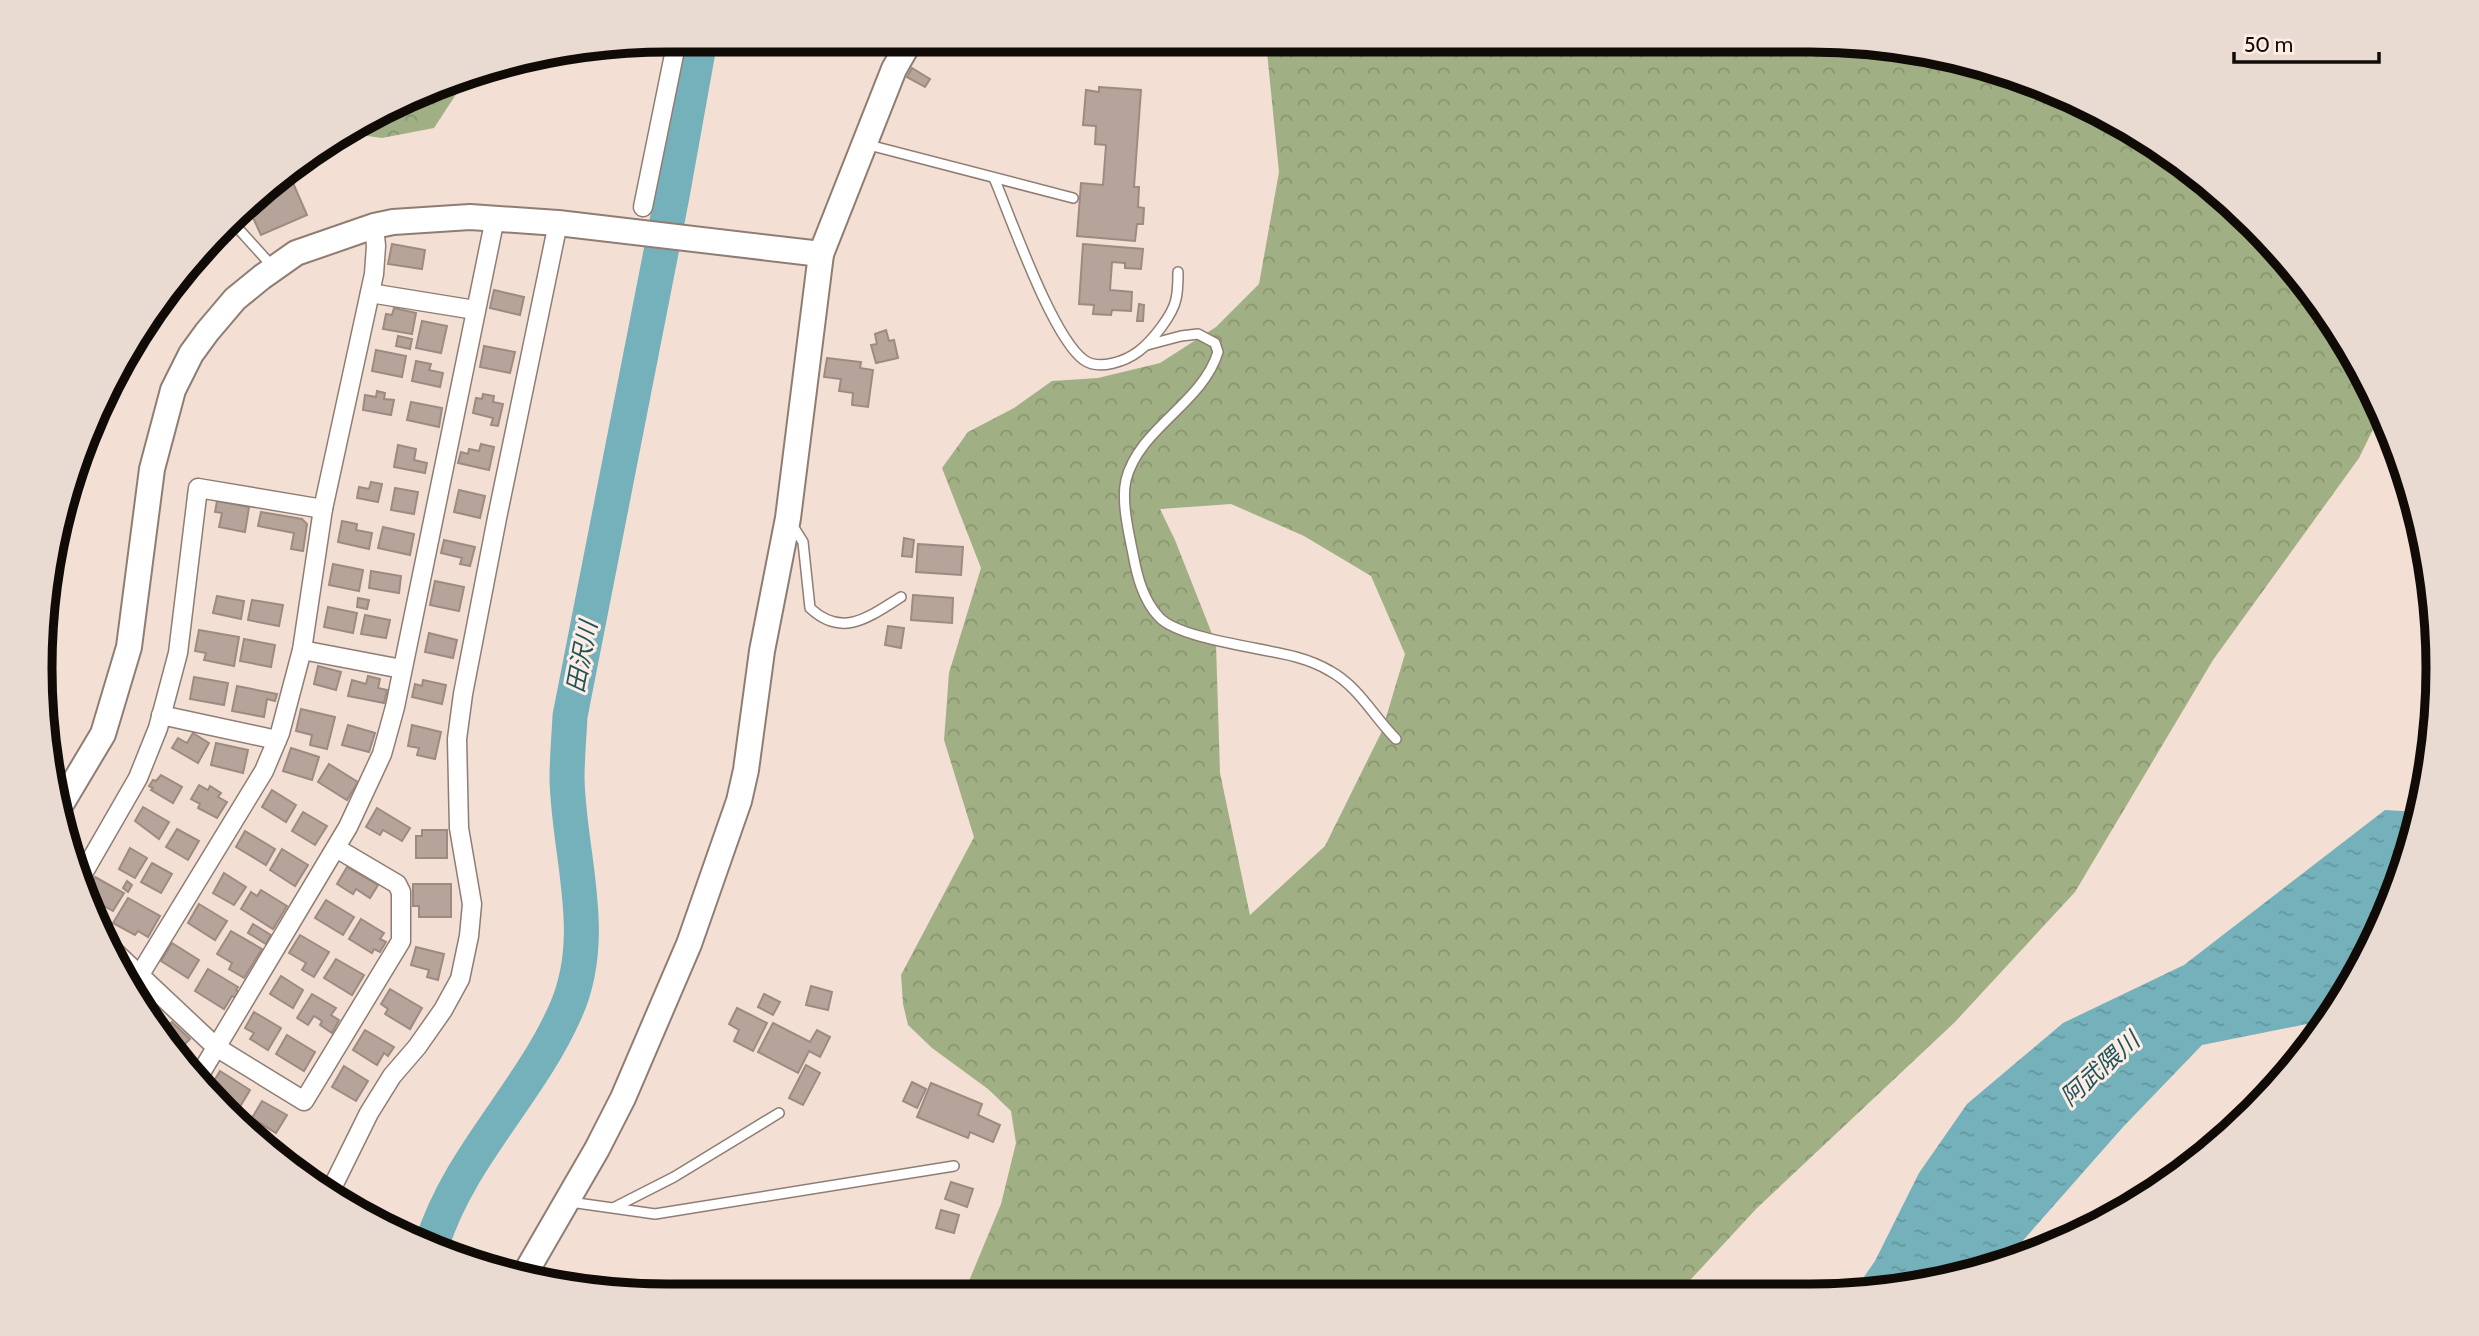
<svg xmlns="http://www.w3.org/2000/svg" width="2479" height="1336" viewBox="0 0 2479 1336" font-family="Cabin,'Noto Sans JP',sans-serif">
  <style>
    .forest { fill: url(#forest-crowns); fill-rule: evenodd }
    .water { fill: url(#water-ripples) }
    .lines { fill: none; stroke-linecap: round; stroke-linejoin: round }
    .river { stroke: #75b1bb; stroke-width: 35 }
    .building { fill: #b6a39a; stroke: #9d8b81; stroke-width: 2 }
    .lane-casing { stroke: #8f7d74; stroke-width: 12 }
    .street-casing { stroke: #8f7d74; stroke-width: 21 }
    .secondary-casing { stroke: #8f7d74; stroke-width: 28 }
    .lane { stroke: #fff; stroke-width: 9 }
    .street { stroke: #fff; stroke-width: 18 }
    .secondary { stroke: #fff; stroke-width: 24 }
    .labels { text-anchor: middle; stroke-width: 6; stroke-linejoin: round; paint-order: stroke }
    .water-label { font-size: 24px; font-style: italic; fill: #1f545c; stroke: #fdede4 }
    .rim { fill: none; stroke: #110b08; stroke-width: 9 }
  </style>
  <defs>
    <pattern id="forest-crowns" width="20" height="18" patternUnits="userSpaceOnUse" patternTransform="scale(1.75)"><rect width="20" height="18" fill="#a0b084"/><path d="M2 6a3 3 0 1 1 6 0M12 15a3 3 0 1 1 6 0" fill="none" stroke="#899670"/></pattern>
    <pattern id="water-ripples" width="26" height="14" patternUnits="userSpaceOnUse" patternTransform="scale(1.75)"><rect width="26" height="14" fill="#75b1bb"/><path d="M2 4q2-2 4 0t4 0M15 11q2-2 4 0t4 0" fill="none" stroke="#64979f"/></pattern>
  </defs>
  <rect width="100%" height="100%" fill="#f3dfd4"/>
  <g class="forest">
    <path d="M 1274,41 L 1852,42 L 1974,62 L 2125,124 L 2225,196 L 2309,286 L 2374,390 L 2382,411 L 2359,458 L 2213,660 L 2075,892 L 1955,1022 L 1757,1208 L 1680,1291 L 964,1293 L 1001,1204 L 1016,1143 L 1011,1111 L 988,1089 L 932,1048 L 908,1025 L 903,1004 L 901,975 L 974,837 L 944,740 L 949,673 L 981,568 L 942,468 L 968,432 L 1014,408 L 1052,381 L 1098,378 L 1160,363 L 1216,327 L 1259,284 L 1279,172 L 1267,52 ZM 1231,504 L 1304,536 L 1371,576 L 1405,654 L 1382,731 L 1325,846 L 1250,915 L 1220,773 L 1216,644 L 1175,540 L 1160,509 Z"/>
    <path d="M 470,73 L 434,128 L 382,138 L 353,134 Z"/>
  </g>
  <path class="water" d="M 2385,810 L 2419,812 L 2406,869 L 2355,982 L 2327,1020 L 2202,1045 L 2123,1127 L 2012,1253 L 1998,1262 L 1893,1290 L 1854,1291 L 1875,1261 L 1919,1173 L 1967,1104 L 2063,1023 L 2184,965 Z"/>
  <g class="lines">
    <path class="river" d="M 432,1244 C 459,1157 530,1093 566,1010 C 599,935 569,857 567,779 C 567,758 569,737 570,716 L 672,196 L 700,40"/>
  </g>
  <g class="building">
    <path d="M 933,41 L 967,41 L 959,55 Z"/>
    <path d="M 912,68 L 930,79 L 925,87 L 907,77 Z"/>
    <path d="M 1099,87 L 1141,90 L 1134,187 L 1139,187 L 1138,207 L 1144,208 L 1143,224 L 1137,224 L 1135,241 L 1077,236 L 1081,183 L 1103,185 L 1106,145 L 1095,144 L 1096,126 L 1083,125 L 1086,90 L 1099,92 Z"/>
    <path d="M 293,183 L 307,215 L 261,235 L 249,209 L 260,197 Z"/>
    <path d="M 392,244 L 425,250 L 422,269 L 388,264 Z"/>
    <path d="M 1083,244 L 1143,249 L 1141,269 L 1125,268 L 1125,263 L 1112,262 L 1110,290 L 1132,292 L 1131,311 L 1112,310 L 1111,315 L 1093,314 L 1094,305 L 1079,304 Z"/>
    <path d="M 494,290 L 524,297 L 520,315 L 490,308 Z"/>
    <path d="M 1139,304 L 1144,305 L 1143,321 L 1137,321 Z"/>
    <path d="M 394,308 L 416,313 L 412,334 L 383,329 L 386,314 L 392,315 Z"/>
    <path d="M 422,321 L 447,326 L 441,353 L 416,348 Z"/>
    <path d="M 886,330 L 889,341 L 894,340 L 898,358 L 876,363 L 871,345 L 877,344 L 875,334 Z"/>
    <path d="M 398,336 L 412,339 L 410,349 L 396,346 Z"/>
    <path d="M 484,346 L 515,352 L 510,373 L 480,367 Z"/>
    <path d="M 376,350 L 406,356 L 402,377 L 372,371 Z"/>
    <path d="M 827,358 L 861,362 L 860,368 L 873,370 L 868,407 L 852,405 L 853,393 L 839,391 L 841,379 L 824,377 Z"/>
    <path d="M 416,361 L 431,364 L 429,370 L 443,373 L 440,387 L 412,381 Z"/>
    <path d="M 377,391 L 385,393 L 384,399 L 394,400 L 391,415 L 363,410 L 365,395 L 376,397 Z"/>
    <path d="M 483,394 L 494,396 L 493,402 L 503,404 L 498,426 L 491,425 L 493,418 L 473,413 L 476,398 L 482,399 Z"/>
    <path d="M 411,402 L 442,408 L 439,427 L 407,420 Z"/>
    <path d="M 481,444 L 494,447 L 489,470 L 458,463 L 461,452 L 468,454 L 469,449 L 479,451 Z"/>
    <path d="M 398,445 L 416,449 L 414,460 L 427,463 L 425,473 L 394,467 Z"/>
    <path d="M 371,482 L 382,484 L 378,502 L 357,498 L 359,487 L 369,489 Z"/>
    <path d="M 395,488 L 418,492 L 414,514 L 391,510 Z"/>
    <path d="M 459,490 L 485,496 L 480,518 L 454,512 Z"/>
    <path d="M 217,501 L 249,507 L 245,532 L 219,527 L 222,513 L 215,512 Z"/>
    <path d="M 261,512 L 302,519 L 307,524 L 303,551 L 291,549 L 294,533 L 258,526 Z"/>
    <path d="M 342,521 L 357,524 L 356,530 L 372,533 L 369,549 L 338,542 Z"/>
    <path d="M 383,527 L 414,534 L 410,555 L 378,548 Z"/>
    <path d="M 904,538 L 914,540 L 912,557 L 902,556 Z"/>
    <path d="M 444,540 L 475,547 L 470,566 L 460,564 L 462,558 L 441,553 Z"/>
    <path d="M 918,544 L 963,547 L 961,575 L 916,572 Z"/>
    <path d="M 333,564 L 363,570 L 359,591 L 329,585 Z"/>
    <path d="M 371,571 L 401,576 L 399,593 L 369,588 Z"/>
    <path d="M 435,581 L 464,587 L 459,611 L 430,605 Z"/>
    <path d="M 913,595 L 953,598 L 952,623 L 911,620 Z"/>
    <path d="M 217,596 L 244,601 L 241,619 L 213,613 Z"/>
    <path d="M 358,598 L 369,600 L 367,609 L 357,607 Z"/>
    <path d="M 252,600 L 283,605 L 279,626 L 248,620 Z"/>
    <path d="M 328,607 L 357,613 L 353,633 L 324,627 Z"/>
    <path d="M 365,615 L 390,620 L 386,638 L 361,634 Z"/>
    <path d="M 888,626 L 904,628 L 901,648 L 885,645 Z"/>
    <path d="M 199,630 L 239,637 L 234,666 L 204,660 L 206,653 L 195,651 Z"/>
    <path d="M 429,633 L 457,640 L 453,658 L 425,652 Z"/>
    <path d="M 244,639 L 275,645 L 271,667 L 240,661 Z"/>
    <path d="M 318,666 L 341,672 L 336,690 L 314,684 Z"/>
    <path d="M 368,676 L 380,679 L 378,688 L 387,690 L 384,703 L 348,696 L 352,680 L 366,684 Z"/>
    <path d="M 194,677 L 228,683 L 224,705 L 190,699 Z"/>
    <path d="M 423,680 L 446,685 L 442,704 L 412,697 L 415,684 L 422,686 Z"/>
    <path d="M 237,686 L 277,694 L 275,701 L 267,699 L 264,717 L 232,711 Z"/>
    <path d="M 301,709 L 335,717 L 327,749 L 310,745 L 312,735 L 296,731 Z"/>
    <path d="M 348,725 L 375,733 L 369,752 L 342,745 Z"/>
    <path d="M 412,725 L 441,732 L 435,759 L 417,755 L 419,748 L 408,746 Z"/>
    <path d="M 193,733 L 209,743 L 198,763 L 172,748 L 178,738 L 187,743 Z"/>
    <path d="M 216,743 L 248,750 L 243,773 L 211,765 Z"/>
    <path d="M 291,748 L 319,757 L 312,780 L 283,771 Z"/>
    <path d="M 329,764 L 358,782 L 347,800 L 318,782 Z"/>
    <path d="M 161,775 L 182,787 L 173,803 L 151,790 L 153,788 L 149,786 L 153,780 L 156,781 Z"/>
    <path d="M 199,785 L 208,790 L 210,786 L 221,793 L 218,797 L 227,802 L 217,818 L 198,808 L 200,804 L 191,799 Z"/>
    <path d="M 272,790 L 296,805 L 286,822 L 262,807 Z"/>
    <path d="M 143,807 L 169,822 L 159,839 L 135,821 Z"/>
    <path d="M 377,808 L 410,828 L 402,841 L 383,830 L 380,835 L 366,827 Z"/>
    <path d="M 303,812 L 327,826 L 315,845 L 292,831 Z"/>
    <path d="M 177,829 L 199,841 L 188,860 L 166,847 Z"/>
    <path d="M 422,830 L 447,830 L 447,858 L 416,858 L 416,836 L 422,836 Z"/>
    <path d="M 245,831 L 275,849 L 266,865 L 236,847 Z"/>
    <path d="M 130,848 L 147,858 L 135,878 L 119,869 Z"/>
    <path d="M 282,849 L 308,865 L 295,886 L 270,870 Z"/>
    <path d="M 152,863 L 172,874 L 161,893 L 141,882 Z"/>
    <path d="M 347,867 L 378,885 L 370,898 L 356,889 L 353,894 L 337,884 Z"/>
    <path d="M 224,873 L 246,887 L 234,905 L 213,893 Z"/>
    <path d="M 95,877 L 124,893 L 113,911 L 85,895 Z"/>
    <path d="M 127,881 L 132,885 L 128,892 L 123,888 Z"/>
    <path d="M 413,884 L 451,884 L 451,917 L 419,917 L 419,906 L 413,906 Z"/>
    <path d="M 261,890 L 287,906 L 273,929 L 241,909 L 251,892 L 257,896 Z"/>
    <path d="M 128,898 L 160,916 L 148,937 L 138,931 L 135,935 L 113,923 Z"/>
    <path d="M 326,900 L 354,917 L 343,935 L 315,918 Z"/>
    <path d="M 199,904 L 227,921 L 215,940 L 188,923 Z"/>
    <path d="M 361,919 L 384,933 L 380,939 L 386,942 L 380,952 L 374,949 L 372,953 L 349,939 Z"/>
    <path d="M 253,924 L 271,935 L 266,944 L 248,933 Z"/>
    <path d="M 231,931 L 262,949 L 244,978 L 229,969 L 232,963 L 217,954 Z"/>
    <path d="M 300,935 L 329,952 L 314,977 L 302,970 L 306,963 L 289,953 Z"/>
    <path d="M 172,943 L 199,960 L 188,978 L 161,961 Z"/>
    <path d="M 416,947 L 444,954 L 438,980 L 427,977 L 429,970 L 411,965 Z"/>
    <path d="M 336,959 L 364,975 L 352,995 L 324,978 Z"/>
    <path d="M 208,969 L 238,987 L 236,990 L 239,992 L 236,998 L 232,996 L 224,1009 L 195,991 Z"/>
    <path d="M 281,976 L 303,990 L 293,1008 L 270,994 Z"/>
    <path d="M 811,986 L 832,992 L 828,1010 L 806,1005 Z"/>
    <path d="M 390,989 L 422,1008 L 410,1029 L 385,1014 L 388,1009 L 381,1004 Z"/>
    <path d="M 312,994 L 336,1008 L 331,1015 L 339,1020 L 332,1033 L 320,1025 L 322,1021 L 314,1016 L 308,1025 L 297,1018 Z"/>
    <path d="M 764,994 L 780,1002 L 773,1015 L 758,1007 Z"/>
    <path d="M 737,1008 L 767,1023 L 753,1051 L 734,1041 L 739,1030 L 729,1024 Z"/>
    <path d="M 254,1012 L 281,1028 L 268,1050 L 250,1039 L 254,1033 L 245,1028 Z"/>
    <path d="M 172,1022 L 190,1039 L 183,1046 L 193,1055 L 185,1064 L 164,1030 Z"/>
    <path d="M 773,1023 L 810,1042 L 817,1030 L 830,1037 L 820,1057 L 809,1051 L 798,1073 L 758,1052 Z"/>
    <path d="M 365,1030 L 394,1047 L 388,1056 L 384,1053 L 377,1065 L 353,1050 Z"/>
    <path d="M 287,1035 L 315,1052 L 304,1071 L 276,1054 Z"/>
    <path d="M 806,1065 L 820,1073 L 803,1105 L 789,1098 Z"/>
    <path d="M 344,1066 L 368,1081 L 356,1101 L 332,1087 Z"/>
    <path d="M 220,1071 L 250,1090 L 238,1110 L 208,1091 Z"/>
    <path d="M 912,1082 L 926,1089 L 917,1108 L 903,1101 Z"/>
    <path d="M 931,1083 L 982,1104 L 978,1115 L 1000,1125 L 993,1142 L 970,1132 L 968,1138 L 917,1117 Z"/>
    <path d="M 262,1101 L 287,1115 L 276,1133 L 252,1118 Z"/>
    <path d="M 951,1182 L 973,1189 L 967,1207 L 945,1199 Z"/>
    <path d="M 941,1210 L 959,1215 L 954,1233 L 936,1228 Z"/>
  </g>
  <g class="lines">
    <defs>
      <g id="lane">
        <path d="M 865,144 L 1073,198"/>
        <path d="M 994,178 C 1011,218 1052,337 1084,360 C 1099,371 1126,361 1139,351 C 1152,341 1173,315 1176,299 C 1178,291 1178,281 1178,272"/>
        <path d="M 235,225 L 273,267"/>
        <path d="M 1147,345 L 1181,336 L 1198,334 L 1215,343 L 1218,352 C 1202,404 1139,428 1126,480 C 1121,501 1129,534 1133,554 C 1137,576 1143,600 1159,617 C 1179,639 1264,648 1296,657 C 1307,660 1320,665 1330,671 C 1358,686 1374,717 1396,739"/>
        <path d="M 791,523 L 803,542 L 810,608 C 843,639 870,616 901,597"/>
        <path d="M 570,1202 L 655,1214 L 954,1166"/>
        <path d="M 615,1207 L 674,1177 L 779,1113"/>
      </g>
      <g id="street">
        <path d="M 643,207 L 677,40"/>
        <path d="M 370,293 L 475,310"/>
        <path d="M 302,650 L 402,669"/>
        <path d="M 161,715 L 277,740"/>
        <path d="M 81,877 L 138,778 L 158,728 L 178,653 L 198,488 L 323,509"/>
        <path d="M 116,953 L 216,1047 L 304,1101 L 401,941 L 401,892 L 397,884 L 336,848"/>
        <path d="M 139,976 L 264,771 L 280,733 L 302,650 L 323,509 L 374,274 L 376,246 L 374,226"/>
        <path d="M 196,1081 L 348,827 L 382,754 L 395,707 L 495,218"/>
        <path d="M 330,1192 L 369,1113 L 392,1076 L 417,1047 L 443,1010 L 460,979 L 469,936 L 472,904 L 459,828 L 457,739 L 463,694 L 497,518 L 558,223"/>
      </g>
      <g id="secondary">
        <path d="M 63,801 L 103,734 L 129,647 L 152,469 L 173,390 L 191,354 L 207,332 L 235,299 L 262,277 L 296,253 L 374,226 L 393,222 L 470,217 L 558,223 L 821,254"/>
        <path d="M 523,1277 L 597,1149 L 623,1098 L 689,944 L 739,801 L 746,770 L 762,651 L 788,518 L 821,254 L 894,69 L 910,41"/>
      </g>
    </defs>
    <use href="#lane" class="lane-casing"/>
    <use href="#street" class="street-casing"/>
    <use href="#secondary" class="secondary-casing"/>
    <use href="#lane" class="lane"/>
    <use href="#street" class="street"/>
    <use href="#secondary" class="secondary"/>
  </g>
  <g class="labels">
    <g class="water-label">
      <text transform="translate(582 657) rotate(-79)" y="8">田沢川</text>
      <text transform="translate(2100 1069) rotate(-42)" y="8">阿武隈川</text>
    </g>
  </g>
  <path d="M0 0H2479V1336H0ZM668 52H1810A616 616 0 0 1 2426 668V668A616 616 0 0 1 1810 1284H668A616 616 0 0 1 52 668V668A616 616 0 0 1 668 52Z" fill="#eadbd2" fill-rule="evenodd"/>
  <path class="rim" d="M668 52H1810A616 616 0 0 1 2426 668V668A616 616 0 0 1 1810 1284H668A616 616 0 0 1 52 668V668A616 616 0 0 1 668 52Z"/>
  <path d="M2234 52v10h145v-10" fill="none" stroke="#110b08" stroke-width="3.5"/>
  <text x="2244" y="52" font-size="21" fill="#110b08" stroke="#fdede4" stroke-width="5" paint-order="stroke">50 m</text>
</svg>
